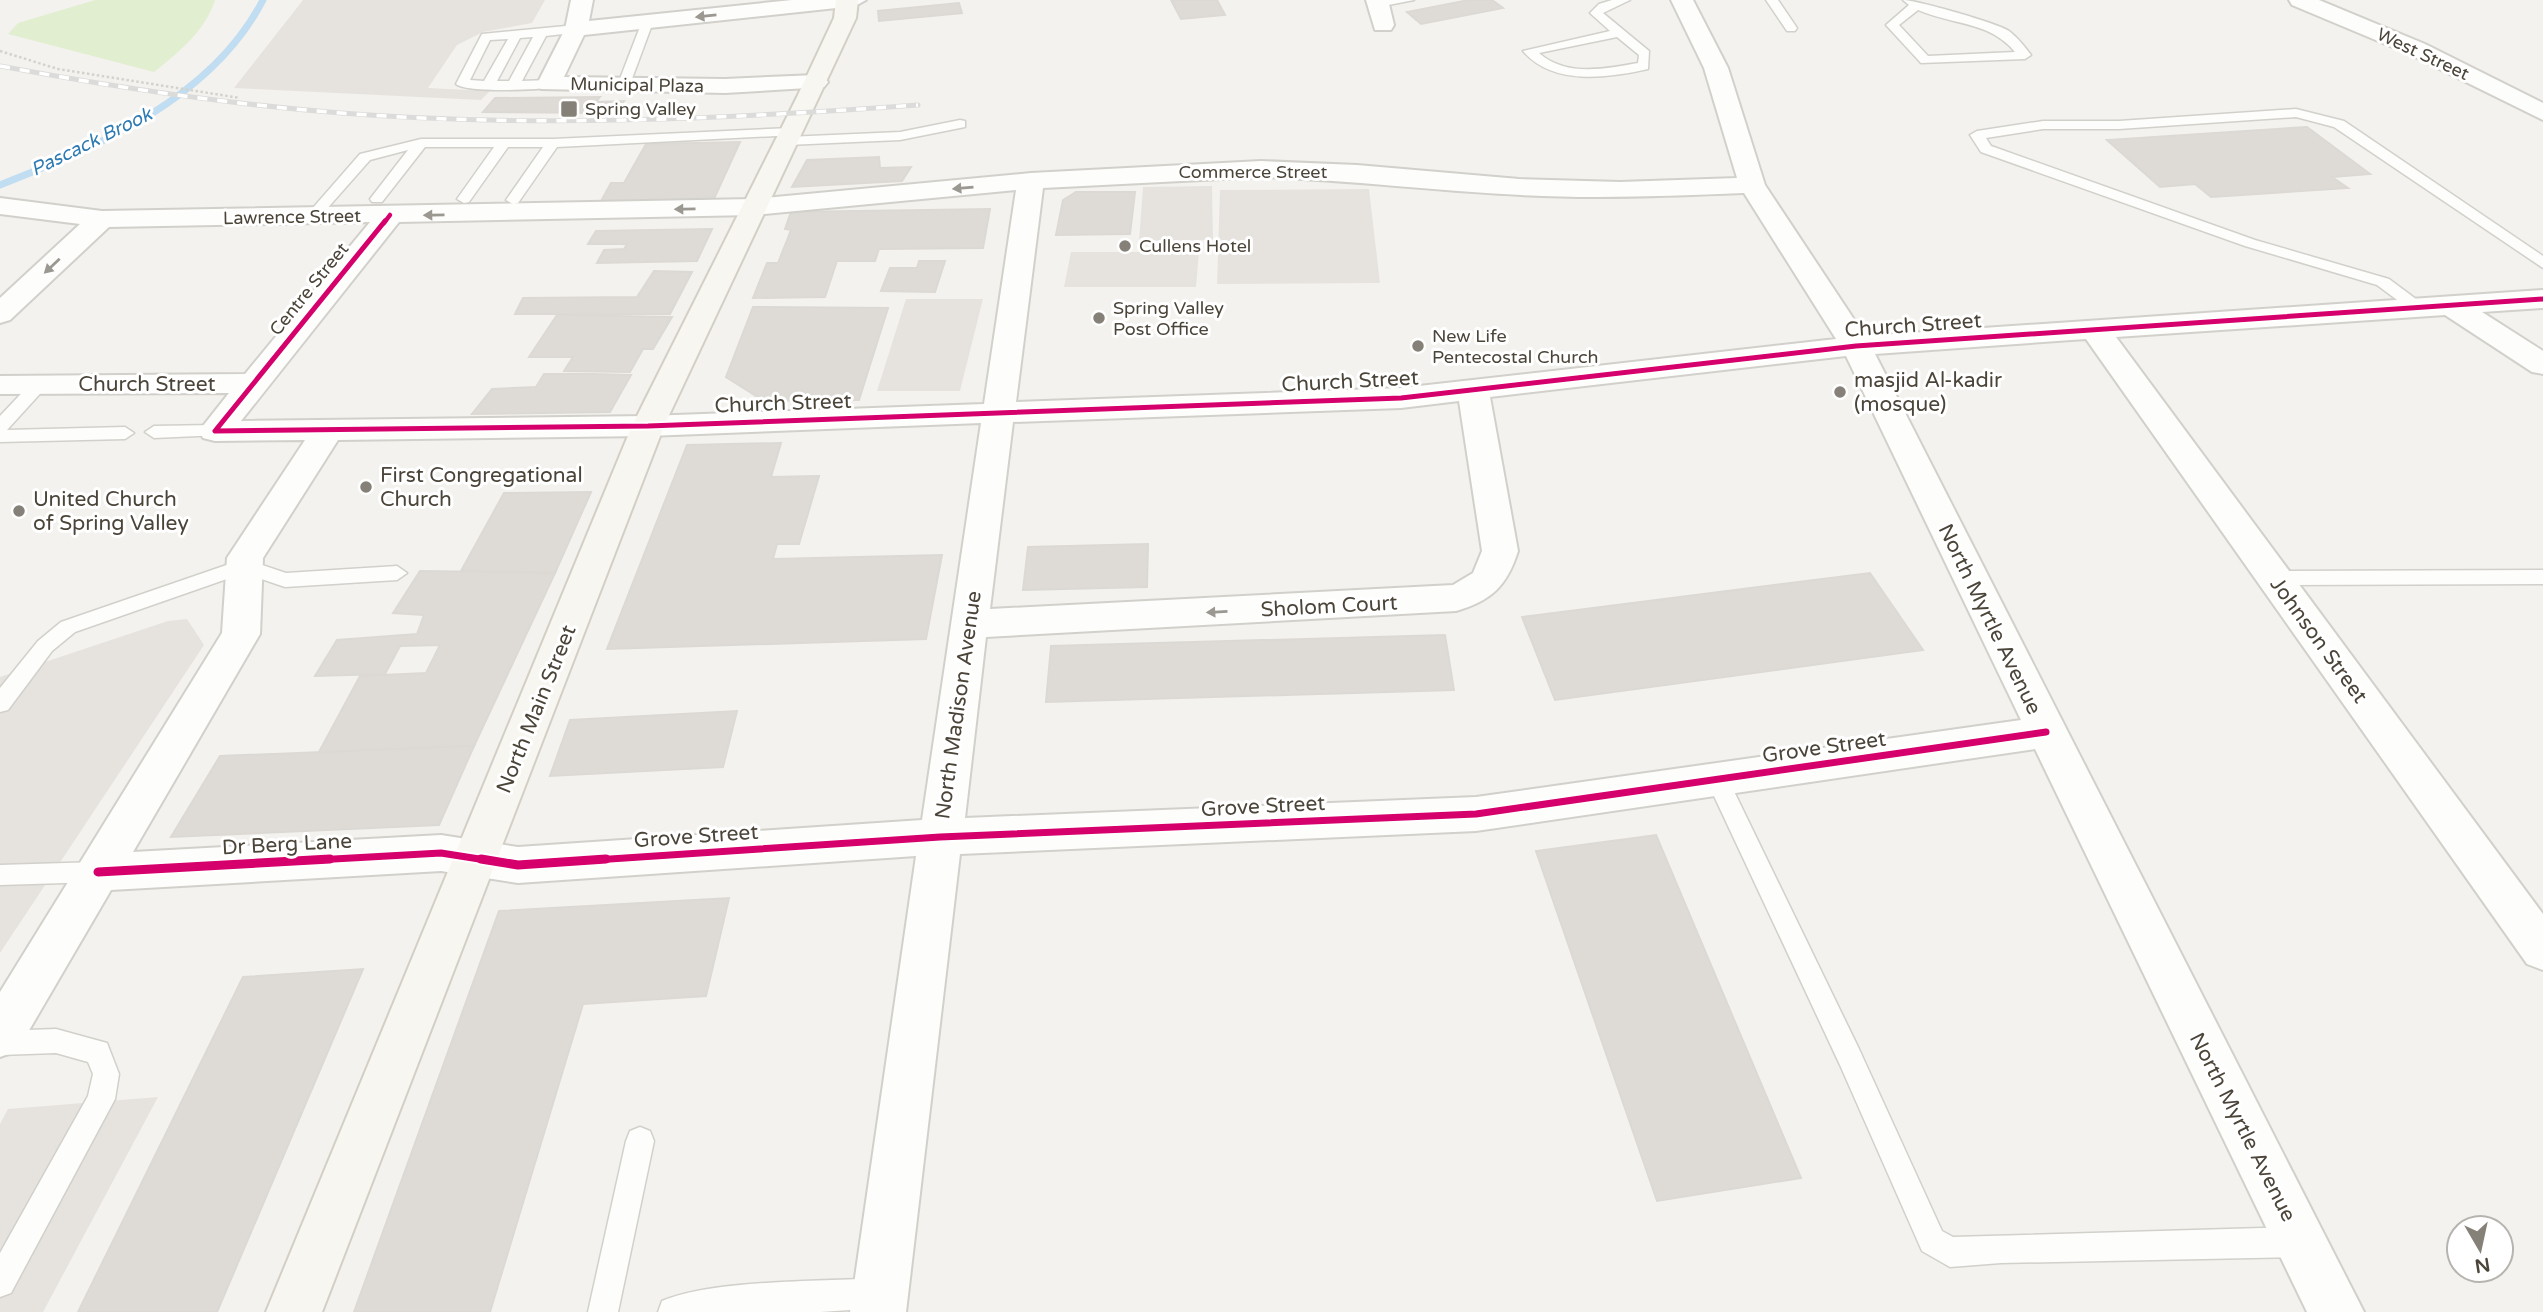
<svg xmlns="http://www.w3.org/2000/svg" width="2543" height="1312" viewBox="0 0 2543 1312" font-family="'Varela Round',sans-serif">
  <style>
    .green { fill: #e1eecf }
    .parking { fill: #e6e3df }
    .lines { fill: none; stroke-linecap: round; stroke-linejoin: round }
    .stream { stroke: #c0ddf1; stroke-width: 7 }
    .building { fill: #dedbd6; stroke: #dcd9d4; stroke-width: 2 }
    .lane-casing { stroke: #d2d0cb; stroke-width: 3 }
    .street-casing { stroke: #d2d0cb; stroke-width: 4 }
    .secondary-casing { stroke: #d3cfc5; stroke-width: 4 }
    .path { stroke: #d3d2cc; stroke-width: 2.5; stroke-dasharray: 2.5 2.5; stroke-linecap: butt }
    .lane { fill: #fdfdfc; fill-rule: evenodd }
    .street { fill: #fdfdfc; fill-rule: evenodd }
    .secondary { fill: #f7f6f1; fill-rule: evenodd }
    .rail-casing { stroke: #dbdbda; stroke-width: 5 }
    .rail { stroke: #fff; stroke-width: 3.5; stroke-dasharray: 10; stroke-linecap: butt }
    .cycleway-far3-casing { stroke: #fff; stroke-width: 7 }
    .cycleway-far2-casing { stroke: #fff; stroke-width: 9 }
    .cycleway-far1-casing { stroke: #fff; stroke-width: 11 }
    .cycleway-casing { stroke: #fff; stroke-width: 13 }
    .cycleway-far3 { stroke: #d6006c; stroke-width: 4.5 }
    .cycleway-far2 { stroke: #d6006c; stroke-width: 5 }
    .cycleway-far1 { stroke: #d6006c; stroke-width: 7 }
    .cycleway { stroke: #d6006c; stroke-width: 9 }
    .oneway { fill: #9b9791 }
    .poi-dot { fill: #868178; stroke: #fff; stroke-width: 2.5 }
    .labels { text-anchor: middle; stroke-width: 6; stroke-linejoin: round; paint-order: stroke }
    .far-street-label { font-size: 18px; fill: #4b4439; stroke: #fff }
    .far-poi-label { font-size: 18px; fill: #4b4439; stroke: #fff; text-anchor: start }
    .far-water-label { font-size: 19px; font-style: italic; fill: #2e7ab2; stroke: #fff }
    .street-label { font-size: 21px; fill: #4b4439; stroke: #fff }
    .poi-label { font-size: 21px; fill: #4b4439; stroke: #fff; text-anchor: start }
  </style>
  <rect width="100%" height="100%" fill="#f4f2ee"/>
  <path class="green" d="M 95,0 L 215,0 C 205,31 179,52 154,72 L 8,34 L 18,23 Z"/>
  <g class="parking">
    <path d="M 303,0 L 545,0 L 532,23 L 483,32 L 457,45 L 428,88 L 490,91 L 481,100 L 234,88 Z"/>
    <path d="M 1212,186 L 1213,240 L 1139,241 L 1143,187 Z"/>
    <path d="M 1369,189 L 1380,283 L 1217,284 L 1220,190 Z"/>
    <path d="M 1071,252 L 1199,252 L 1196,287 L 1064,287 Z"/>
    <path d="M 906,299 L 983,299 L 960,391 L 877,391 Z"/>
    <path d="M 187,619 L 204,645 L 0,953 L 0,677 L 168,621 Z"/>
    <path d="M 158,1097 L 43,1312 L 0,1312 L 0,1124 L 8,1109 Z"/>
  </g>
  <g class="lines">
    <path class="stream" d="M 0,185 C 99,146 212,99 263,0"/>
  </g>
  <g class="building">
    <path d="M 1171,0 L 1217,0 L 1225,15 L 1181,19 Z"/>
    <path d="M 1469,0 L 1492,0 L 1503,8 L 1421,24 L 1407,12 Z"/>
    <path d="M 959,3 L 962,13 L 879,21 L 878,11 Z"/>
    <path d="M 600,97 L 596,102 L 624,101 L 616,113 L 483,112 L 495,98 Z"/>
    <path d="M 2307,127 L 2370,174 L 2332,177 L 2348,188 L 2211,197 L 2195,184 L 2160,187 L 2107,140 Z"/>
    <path d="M 740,142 L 713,201 L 600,203 L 611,183 L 624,183 L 646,144 Z"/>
    <path d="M 879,157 L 880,168 L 911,167 L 902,181 L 792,187 L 807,160 Z"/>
    <path d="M 1076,192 L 1135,192 L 1130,234 L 1056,235 L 1063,200 Z"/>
    <path d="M 990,209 L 983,248 L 879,249 L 875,261 L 837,261 L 825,297 L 753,298 L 767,263 L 778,263 L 791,230 L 785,229 L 791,212 Z"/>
    <path d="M 712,229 L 697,261 L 597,263 L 604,250 L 624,249 L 627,244 L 588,244 L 596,231 Z"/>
    <path d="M 919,261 L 945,261 L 935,292 L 881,291 L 890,268 L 917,268 Z"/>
    <path d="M 654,271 L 692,272 L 670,314 L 515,314 L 523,298 L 637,297 Z"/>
    <path d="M 753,307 L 888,308 L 859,400 L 764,401 L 726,377 Z"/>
    <path d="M 557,315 L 672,317 L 653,349 L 643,349 L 630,372 L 564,371 L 573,357 L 529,357 Z"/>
    <path d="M 544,374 L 592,374 L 631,375 L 610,412 L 472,414 L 492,389 L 536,387 Z"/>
    <path d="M 781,443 L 771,477 L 819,476 L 799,544 L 777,544 L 773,559 L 942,555 L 926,639 L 607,649 L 687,445 Z"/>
    <path d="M 591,492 L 555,573 L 461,571 L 504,493 Z"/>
    <path d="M 1148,544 L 1147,587 L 1023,590 L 1028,547 Z"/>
    <path d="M 420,571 L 555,573 L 474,746 L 319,752 L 360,676 L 426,673 L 440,645 L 400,646 L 385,674 L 315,676 L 337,640 L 417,634 L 424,615 L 393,613 Z"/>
    <path d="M 1870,573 L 1923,650 L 1555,700 L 1522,617 Z"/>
    <path d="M 1445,635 L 1454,690 L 1046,702 L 1051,646 Z"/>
    <path d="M 737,711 L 723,767 L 550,776 L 570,720 Z"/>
    <path d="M 474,746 L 439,825 L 171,837 L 220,756 Z"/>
    <path d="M 1656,835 L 1801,1178 L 1657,1201 L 1536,851 Z"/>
    <path d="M 729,898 L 706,996 L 583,1004 L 490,1312 L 354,1312 L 499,911 Z"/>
    <path d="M 363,969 L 217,1312 L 78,1312 L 243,977 Z"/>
  </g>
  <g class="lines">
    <defs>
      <g id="lane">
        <path d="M 1414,0 L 1378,7 L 1372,3 L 1376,0 Z"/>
        <path d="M 1612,0 L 1630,0 L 1603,13 L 1649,51 L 1648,69 C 1608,78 1553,86 1523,51 L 1610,31 L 1590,13 L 1599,4 ZM 1617,37 L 1639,55 L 1638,63 C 1605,69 1566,77 1539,53 Z"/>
        <path d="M 1766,0 L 1778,0 L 1797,28 L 1795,31 L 1787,31 Z"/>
        <path d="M 1903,0 C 1916,0 1997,23 2009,31 C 2017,37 2025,47 2031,55 L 2025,59 L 1921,63 L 1886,25 L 1909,5 ZM 1918,10 C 1952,25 1990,21 2015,52 L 1928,56 L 1899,25 Z"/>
        <path d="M 643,19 L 653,22 L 630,84 L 619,87 L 618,84 Z"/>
        <path d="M 576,25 L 582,29 L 580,32 L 546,36 L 522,81 L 549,80 L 555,84 L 554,87 C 537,90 467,93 456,84 L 482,34 ZM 533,37 L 509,81 L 497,81 L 520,38 ZM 508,39 L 484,81 L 470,80 L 490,40 Z"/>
        <path d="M 2296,109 L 2344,121 L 2543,256 L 2543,268 L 2334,127 L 2296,117 L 2119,129 L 2043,129 L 1986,138 L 1991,146 L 2255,240 L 2389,279 L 2424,305 L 2424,311 L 2412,311 L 2377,285 L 2245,246 L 1981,152 L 1970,135 L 1977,131 L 2043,121 L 2119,121 Z"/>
        <path d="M 960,120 L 965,121 L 965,127 L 900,140 L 787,145 L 780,141 L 787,137 L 900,132 Z"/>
        <path d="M 791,128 L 798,132 L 796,135 L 557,147 L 518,203 L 513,204 L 506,200 L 543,147 L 508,147 L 469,202 L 464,203 L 457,199 L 494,147 L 425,147 L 382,202 L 372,202 L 370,199 L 408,150 L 370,160 L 317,220 L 312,221 L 305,217 L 360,154 L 421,139 L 553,139 Z"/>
        <path d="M 39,380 L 48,385 L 7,430 L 125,427 L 134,433 L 125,439 L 0,442 L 0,416 L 33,381 Z"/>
        <path d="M 215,425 L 224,431 L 221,435 L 154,438 L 145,432 L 154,426 Z"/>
        <path d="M 244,559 L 286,573 L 397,566 L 407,573 L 397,580 L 285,587 L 244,573 L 75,632 L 52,651 L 8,710 L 0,712 L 0,688 L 38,641 L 61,622 Z"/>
        <path d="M 2543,570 L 2543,584 L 2275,585 L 2265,578 L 2275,571 Z"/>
        <path d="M 1718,772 L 1726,775 L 1729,781 L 1859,1049 L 1942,1231 L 1953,1237 L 2300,1227 L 2310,1232 L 2315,1242 L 2310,1252 L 2300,1257 L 2001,1263 L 1950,1267 L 1922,1251 L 1840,1065 L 1707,781 L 1710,775 Z"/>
        <path d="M 98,862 L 107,865 L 110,872 L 107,879 L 98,882 L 0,885 L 0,865 Z"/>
        <path d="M 56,1029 L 107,1043 L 119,1074 L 115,1099 L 11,1293 L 0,1297 L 0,1253 L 88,1096 L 93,1074 L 88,1062 L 56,1053 L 0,1055 L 0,1031 Z"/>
        <path d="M 640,1127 L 650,1131 L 654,1141 L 618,1312 L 588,1312 L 626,1141 L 630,1131 Z"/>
        <path d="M 880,1278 L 891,1282 L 895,1293 L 891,1304 L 880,1308 L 820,1312 L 658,1312 L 662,1301 C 715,1279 820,1282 880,1278 Z"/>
      </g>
      <g id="street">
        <path d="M 571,0 L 593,0 L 589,21 L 792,0 L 866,0 L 855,6 L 584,35 L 564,77 L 725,79 L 816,75 L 824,77 L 828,82 L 824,87 L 725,93 L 541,89 L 537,84 L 565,29 Z"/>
        <path d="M 1366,0 L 1388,0 L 1394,25 L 1391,30 L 1375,30 Z"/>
        <path d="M 1671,0 L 1693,0 L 1728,68 L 1765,185 L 1865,336 L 2543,290 L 2543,308 L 2482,312 L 2543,351 L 2543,374 L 2532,372 L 2445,315 L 2116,337 L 2543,914 L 2543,970 L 2527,964 L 2086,339 L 1875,354 L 2364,1312 L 2307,1312 L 2035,749 L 1476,831 L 960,854 L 906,1312 L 850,1312 L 916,856 L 518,883 L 441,871 L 111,890 L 17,1051 L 0,1057 L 0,992 L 222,633 L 227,558 L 305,440 L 215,441 L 203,438 L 199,431 L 229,393 L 0,394 L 0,376 L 245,374 L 370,222 L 109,227 L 10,320 L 0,323 L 0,298 L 80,224 L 0,214 L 0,198 L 102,211 L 754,199 L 1031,173 L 1261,161 L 1357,165 L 1519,179 L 1620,182 L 1737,178 L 1704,68 ZM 1261,177 C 1348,180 1434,191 1521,195 C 1595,199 1669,196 1744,193 L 1836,339 L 1401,388 L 1016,402 L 1043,188 ZM 1016,190 L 984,404 L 648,416 L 241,421 L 399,222 L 754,215 ZM 1846,356 L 2021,720 L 1476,797 L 965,818 L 986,637 L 1456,611 C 1491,601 1507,586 1518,551 L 1490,397 ZM 1459,401 L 1482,551 L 1473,573 L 1453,585 L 990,609 L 1013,422 L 1401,408 ZM 981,423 L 922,820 L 518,847 L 441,835 L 133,852 L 260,634 L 263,558 L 338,440 L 648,436 Z"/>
        <path d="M 2289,0 L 2319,0 L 2425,44 L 2543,103 L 2543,120 L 2409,54 L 2292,5 Z"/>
      </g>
      <path id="secondary" d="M 836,0 L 858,0 L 856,18 L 664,426 L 322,1312 L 266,1312 L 632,426 L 797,97 L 834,18 Z"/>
    </defs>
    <use href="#lane" class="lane-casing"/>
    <use href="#street" class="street-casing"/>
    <use href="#secondary" class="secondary-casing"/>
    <path class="path" d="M 0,51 L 58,69 L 240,98"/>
    <use href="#lane" class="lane"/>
    <use href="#street" class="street"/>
    <use href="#secondary" class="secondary"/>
    <defs>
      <path id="rail" d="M 0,66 C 113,87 226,104 341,113 C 533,128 726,119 918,105"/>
    </defs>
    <use href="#rail" class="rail-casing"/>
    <use href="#rail" class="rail"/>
    <defs>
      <path id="cycleway-far3" d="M 384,223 L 390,215"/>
      <path id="cycleway-far2" d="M 385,221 L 215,431 L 648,426 L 1401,398 L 1856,346 L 2543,299"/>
      <g id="cycleway-far1">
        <path d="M 298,861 L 441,853 L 492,861"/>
        <path d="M 580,861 L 940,837 L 1476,814 L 2046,732"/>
      </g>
      <g id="cycleway">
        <path d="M 481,859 L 518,865 L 606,859"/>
        <path d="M 98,872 L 330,859"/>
      </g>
    </defs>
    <use href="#cycleway-far3" class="cycleway-far3-casing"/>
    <use href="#cycleway-far2" class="cycleway-far2-casing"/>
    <use href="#cycleway-far1" class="cycleway-far1-casing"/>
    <use href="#cycleway" class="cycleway-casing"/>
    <use href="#cycleway-far3" class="cycleway-far3"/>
    <use href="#cycleway-far2" class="cycleway-far2"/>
    <use href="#cycleway-far1" class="cycleway-far1"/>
    <use href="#cycleway" class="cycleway"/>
  </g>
  <defs><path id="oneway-solid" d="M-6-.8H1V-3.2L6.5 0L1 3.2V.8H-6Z" transform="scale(1.75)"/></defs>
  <g class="oneway">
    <use href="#oneway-solid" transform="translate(706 16) rotate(174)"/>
    <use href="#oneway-solid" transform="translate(963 188) rotate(175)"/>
    <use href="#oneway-solid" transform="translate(685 209) rotate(179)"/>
    <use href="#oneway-solid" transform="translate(434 215) rotate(179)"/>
    <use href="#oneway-solid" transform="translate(52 266) rotate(137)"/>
    <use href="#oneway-solid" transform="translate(1217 612) rotate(177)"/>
  </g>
  <g class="poi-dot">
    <rect x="560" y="100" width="18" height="18" rx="3.5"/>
    <circle cx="1125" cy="246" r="7"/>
    <circle cx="1099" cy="318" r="7"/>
    <circle cx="1418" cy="346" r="7"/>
    <circle cx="1840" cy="392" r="7"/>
    <circle cx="366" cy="487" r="7"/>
    <circle cx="19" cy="511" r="7"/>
  </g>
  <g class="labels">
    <g class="far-street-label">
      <text transform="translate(2423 54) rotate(25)" y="6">West Street</text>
      <text transform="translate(637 85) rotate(1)" y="6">Municipal Plaza</text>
      <text x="1253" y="178">Commerce Street</text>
      <text transform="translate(292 217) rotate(-1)" y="6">Lawrence Street</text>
      <text transform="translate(309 289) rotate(-51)" y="6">Centre Street</text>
    </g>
    <g class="far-poi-label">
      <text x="585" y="115">Spring Valley</text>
      <text x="1139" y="252">Cullens Hotel</text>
      <text x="1113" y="314">Spring Valley<tspan x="1113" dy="21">Post Office</tspan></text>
      <text x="1432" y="342">New Life<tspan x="1432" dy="21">Pentecostal Church</tspan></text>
    </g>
    <g class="far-water-label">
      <text transform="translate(91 141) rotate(-26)" y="7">Pascack Brook</text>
    </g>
    <g class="street-label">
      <text transform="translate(1913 325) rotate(-4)" y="7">Church Street</text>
      <text transform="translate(1350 381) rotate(-3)" y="7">Church Street</text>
      <text x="147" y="391">Church Street</text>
      <text transform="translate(783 403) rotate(-2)" y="7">Church Street</text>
      <text transform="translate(1329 606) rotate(-3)" y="7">Sholom Court</text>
      <text transform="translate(1990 619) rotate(64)" y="7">North Myrtle Avenue</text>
      <text transform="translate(2319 640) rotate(54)" y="7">Johnson Street</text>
      <text transform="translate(958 705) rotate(-82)" y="7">North Madison Avenue</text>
      <text transform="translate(536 709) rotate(-68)" y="7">North Main Street</text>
      <text transform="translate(1824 747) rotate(-8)" y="7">Grove Street</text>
      <text transform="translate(1263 806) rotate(-3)" y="7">Grove Street</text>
      <text transform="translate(696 836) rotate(-4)" y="7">Grove Street</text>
      <text transform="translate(287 844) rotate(-3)" y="7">Dr Berg Lane</text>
      <text transform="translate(2243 1127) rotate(63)" y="7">North Myrtle Avenue</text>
    </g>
    <g class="poi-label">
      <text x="1854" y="387">masjid Al-kadir<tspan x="1854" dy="24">(mosque)</tspan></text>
      <text x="380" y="482">First Congregational<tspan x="380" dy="24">Church</tspan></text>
      <text x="33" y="506">United Church<tspan x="33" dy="24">of Spring Valley</tspan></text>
    </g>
  </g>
  <g transform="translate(2480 1249) rotate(171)"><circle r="33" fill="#ffffff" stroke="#b7b4b0" stroke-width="2"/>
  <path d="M0-5L12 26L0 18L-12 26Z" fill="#868178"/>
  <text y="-10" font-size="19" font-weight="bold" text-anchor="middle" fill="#4b4439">N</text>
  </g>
</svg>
